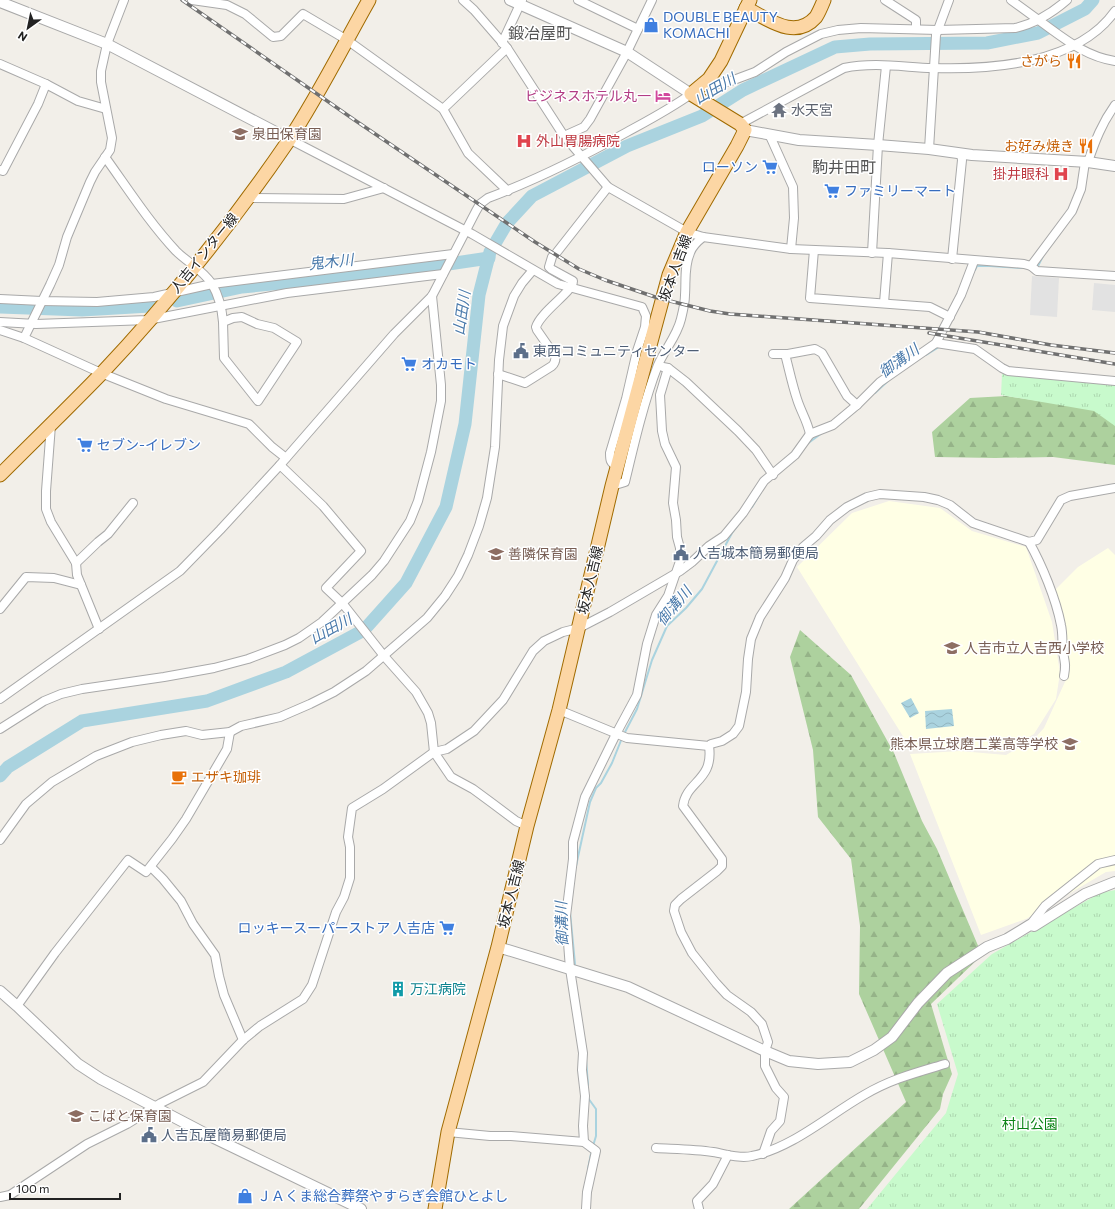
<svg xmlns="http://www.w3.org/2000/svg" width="1115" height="1209" viewBox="0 0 1115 1209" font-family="Commissioner,'Noto Sans JP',sans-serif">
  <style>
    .education { fill: #ffffe5 }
    .forest { fill: url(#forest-firs) }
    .park { fill: url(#park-tufts) }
    .parking { fill: #e2e2e2 }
    .water { fill: url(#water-waves) }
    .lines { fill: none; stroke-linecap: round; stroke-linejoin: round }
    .stream { stroke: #aad3df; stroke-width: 2 }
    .river { stroke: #aad3df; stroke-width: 13 }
    .minor-casing { stroke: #a9a9a9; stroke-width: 10 }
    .tertiary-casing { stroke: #a9a9a9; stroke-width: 12 }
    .primary-casing { stroke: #a06b00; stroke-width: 15 }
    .minor { stroke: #fff; stroke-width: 8 }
    .tertiary { stroke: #fff; stroke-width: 10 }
    .primary { stroke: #fcd6a4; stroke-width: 13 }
    .rail-casing { stroke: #707070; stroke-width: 3.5 }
    .rail { stroke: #fff; stroke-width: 2; stroke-dasharray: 6; stroke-linecap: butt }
    .labels { text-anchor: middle; stroke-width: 3; stroke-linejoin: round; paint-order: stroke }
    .shop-label { font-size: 14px; fill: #366cbe; stroke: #fff; text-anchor: start }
    .food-label { font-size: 14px; fill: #c56008; stroke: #fff; text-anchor: end }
    .hotel-label { font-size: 14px; fill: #b23c85; stroke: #fff; text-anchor: end }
    .worship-label { font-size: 14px; fill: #5b616d; stroke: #fff; text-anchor: start }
    .education-label { font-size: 14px; fill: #785e54; stroke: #fff; text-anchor: start }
    .health-label { font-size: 14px; fill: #be3a42; stroke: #fff; text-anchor: start }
    .street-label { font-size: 14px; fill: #222; stroke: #fff }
    .service-label { font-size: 14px; fill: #4e5e75; stroke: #fff; text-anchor: start }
    .culture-label { font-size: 14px; fill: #0d838f; stroke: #fff; text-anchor: start }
    .park-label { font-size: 14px; fill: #0c8416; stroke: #fff }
    .water-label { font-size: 15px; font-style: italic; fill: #4a7aab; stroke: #fff }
    .quarter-label { font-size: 16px; fill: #555; stroke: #fff }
  </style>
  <defs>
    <pattern id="forest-firs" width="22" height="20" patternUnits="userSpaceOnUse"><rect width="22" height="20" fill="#add19e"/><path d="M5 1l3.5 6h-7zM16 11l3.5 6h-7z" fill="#95b388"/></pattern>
    <pattern id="park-tufts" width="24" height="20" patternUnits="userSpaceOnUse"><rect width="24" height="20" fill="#c8facc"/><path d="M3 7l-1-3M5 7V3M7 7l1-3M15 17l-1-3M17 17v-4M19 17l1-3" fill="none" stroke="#acd6af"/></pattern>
    <pattern id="water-waves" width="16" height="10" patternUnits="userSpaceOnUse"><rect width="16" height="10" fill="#aad3df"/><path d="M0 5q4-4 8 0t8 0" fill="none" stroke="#92b5bf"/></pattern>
  </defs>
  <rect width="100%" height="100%" fill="#f2efe9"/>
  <g class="education">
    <path d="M 889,501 L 940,508 L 972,531 L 1026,547 L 1052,622 L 1060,673 L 1056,699 L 1034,734 L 1003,752 L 957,748 L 911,749 L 797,567 L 852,513 Z"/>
    <path d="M 1108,548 L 1115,555 L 1115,871 L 1106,872 L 1026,919 L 981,935 L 910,754 L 960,751 L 1006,755 L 1035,738 L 1044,728 L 1069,673 L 1055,590 L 1078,567 Z"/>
  </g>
  <g class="forest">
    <path d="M 1006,396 L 1115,412 L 1115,465 L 1053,457 L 995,458 L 935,457 L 932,432 L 970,398 Z"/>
    <path d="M 800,630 L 851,675 L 894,753 L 922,821 L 937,849 L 982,955 L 931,1004 L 952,1074 L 943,1094 L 940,1109 L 859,1209 L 789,1209 L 906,1102 L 859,994 L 860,926 L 851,859 L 818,817 L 813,750 L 790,657 Z"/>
  </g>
  <g class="park">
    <path d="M 1002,374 L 1115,384 L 1115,426 L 1094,411 L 1001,395 Z"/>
    <path d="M 1115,890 L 1115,1209 L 867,1209 L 946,1113 L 958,1074 L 937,1004 L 992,954 L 1100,893 Z"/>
  </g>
  <g class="parking">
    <path d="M 1032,276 L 1059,278 L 1057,317 L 1030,315 Z"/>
    <path d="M 1094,283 L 1115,285 L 1115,312 L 1092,310 Z"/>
  </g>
  <g class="water">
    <path d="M 911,698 L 919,713 L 910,718 L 901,703 Z"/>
    <path d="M 952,709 L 954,726 L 926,729 L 925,711 Z"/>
  </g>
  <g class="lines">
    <g class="stream">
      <path d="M 1038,266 L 1043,256"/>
      <path d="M 975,270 L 977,266 L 990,266 L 1022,268"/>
      <path d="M 926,355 L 939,347"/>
      <path d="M 875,393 L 889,380"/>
      <path d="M 807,444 L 822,433"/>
      <path d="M 752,507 L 761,492"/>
      <path d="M 624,734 L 637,709 L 652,660 L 667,626 L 686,608 L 702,589 L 732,533 L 738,525"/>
      <path d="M 576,866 L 590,802 L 596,788 L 601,783 L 612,763 L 622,738"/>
      <path d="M 570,912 L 575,964"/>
      <path d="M 586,1060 L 588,1085"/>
      <path d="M 588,1098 L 596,1109 L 596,1136 L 593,1146"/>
      <path d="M 588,1169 L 591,1154"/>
    </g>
    <g class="river">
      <path d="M 177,301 L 242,287 L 394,272 L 489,258"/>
      <path d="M 0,307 L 82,310 L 150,306"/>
      <path d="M 0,776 L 8,767 L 82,721 L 207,701 L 286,672 L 364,630 L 406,583 L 446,507 L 465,424 L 479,295 L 490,252 L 507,223 L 532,196 L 627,146 L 702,116 L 743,90 L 835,47 L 870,44 L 987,43 L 1038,33 L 1085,9 L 1093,0"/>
    </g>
    <defs>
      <g id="minor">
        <path d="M 192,0 L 227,5 L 245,14 L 273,37 L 281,36 L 303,14 L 347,40 L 443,109 L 468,153 L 508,191"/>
        <path d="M 463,0 L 474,10 L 507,48 L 564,136 L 608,187 L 687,232 L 703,237 L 791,249 L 888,253 L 1024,264 L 1031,266 L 1037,271 L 1115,276"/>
        <path d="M 578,0 L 638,29"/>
        <path d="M 885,0 L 916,20 L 916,28"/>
        <path d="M 1011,0 C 1022,8 1033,16 1044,24 C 1066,40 1087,57 1115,61"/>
        <path d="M 502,43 L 522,0"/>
        <path d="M 0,64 L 46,84"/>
        <path d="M 709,79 L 715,85 L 731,81 L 755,72 L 786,52 L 821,34 L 838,30 L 861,28 L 938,30 L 1015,28 C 1034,24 1052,13 1067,0"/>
        <path d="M 443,109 L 507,48"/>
        <path d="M 740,124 L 844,68 C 873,62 903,67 932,68 C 991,70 1078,64 1115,11"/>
        <path d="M 564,136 L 584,127 L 590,119 L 627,52 L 652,0"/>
        <path d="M 770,136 L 793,187 L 794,218 L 791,249"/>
        <path d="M 289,139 L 472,234 L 558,284 L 642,307 L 646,316 L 645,327 L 637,351 L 626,399 L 610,453 C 610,460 610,463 617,466"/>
        <path d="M 929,149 L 936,35 L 949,0"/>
        <path d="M 105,157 C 128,189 149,222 176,251 C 187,262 203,270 212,284 C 219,296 222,309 223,322 L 233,318 L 242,317 L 257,324 L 274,328 L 297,342 L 258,401 L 224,358 L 223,322"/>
        <path d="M 1088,162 C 1095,141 1102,123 1115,105"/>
        <path d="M 0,170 L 3,171 L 38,104 L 46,84 L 78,101 L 106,109"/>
        <path d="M 247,198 L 344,199 L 384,188"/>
        <path d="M 814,250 L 810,298 L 930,307 L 950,317"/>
        <path d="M 557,252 L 608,187"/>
        <path d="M 872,253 L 878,145 L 886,66"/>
        <path d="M 952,259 L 962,160 L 961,154"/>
        <path d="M 1031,266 L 1072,211 L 1081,189 L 1085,162"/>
        <path d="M 0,299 L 42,301 L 97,302 L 154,297 L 212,284 L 453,254"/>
        <path d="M 884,303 L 888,253"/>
        <path d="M 0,322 L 36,324 L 148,320 L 287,293 L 443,274"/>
        <path d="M 0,330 L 24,338 L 101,373 L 166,399 L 249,424 L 272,447 L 286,458"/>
        <path d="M 24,338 L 50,285 L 59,265 L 67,237 L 90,182 L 95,172 L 110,150 L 112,138 L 101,82 L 101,71 L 107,44 L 124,0"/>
        <path d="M 936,343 L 975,349 L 1002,368 L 1008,371 L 1115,381"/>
        <path d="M 773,354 L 788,354 L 815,349 L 822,353 L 847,396 L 857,405"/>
        <path d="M 785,354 C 789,369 792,384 797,399 C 801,412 807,420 810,434"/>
        <path d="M 663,367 L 668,368 L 686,382 L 738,431 L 756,450 L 773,475"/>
        <path d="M 498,374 L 525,383 L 552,366 C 555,363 556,360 555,356 L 537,330 L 536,327 C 541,311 573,292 573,281 L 551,269 L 549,267 L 552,257"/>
        <path d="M 51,425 L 46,491 L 46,509 L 51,522 L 76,563 L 77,575 L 99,629"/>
        <path d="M 280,465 L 323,506 L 361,551 L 326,588 L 343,604 L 384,656 L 416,692 L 428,713 L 431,723 L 434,752 L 451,777 L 473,789 L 492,803 L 516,821 L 527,826"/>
        <path d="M 612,486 L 625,482 C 634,444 644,401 658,365 C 665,349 677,336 681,319 C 683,311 685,303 685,295 C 686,281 684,266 690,253 C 692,246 698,241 703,237"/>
        <path d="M 1029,542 C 1042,565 1056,599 1061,625 C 1063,634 1062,643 1063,652 C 1065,663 1066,665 1064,676"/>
        <path d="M 76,563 L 98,542 L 108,534 L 133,503"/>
        <path d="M 0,609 L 26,577 L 54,578 L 81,585"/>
        <path d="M 0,699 L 180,571 L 220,530 L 280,465 L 394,334 L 432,296 L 476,211 L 480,204 L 488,198 C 536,180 582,157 627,132 C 649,120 670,109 691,94"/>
        <path d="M 559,710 L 627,738 L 709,746 L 711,744 L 722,741 L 733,734 L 739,726 L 746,692 L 748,659 L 751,639 L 760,617 L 785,578 L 793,560 L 803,547 L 816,536 L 830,520 L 847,507 L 867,497 L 880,494 L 924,497 L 938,500 L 950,505 L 973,523 L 1029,542 L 1037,540 L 1061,500 L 1070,496 L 1115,488"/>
        <path d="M 0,729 L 44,701 L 61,694 L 82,689 L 164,677 L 214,668 L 248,659 L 285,645 L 299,638 L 322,622 L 372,575 L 384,561 L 410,521 L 418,501 L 431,452 L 441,401 L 441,385 L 432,296"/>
        <path d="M 709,746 C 714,781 686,781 683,806 L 722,859 L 722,866 L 717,871 L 681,899 L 675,905 L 674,911 L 681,932 L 692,953 L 716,983 L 727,995 L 751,1012 L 762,1024 L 768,1042 L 765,1051 L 765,1066 L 776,1088 L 784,1097 L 780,1121 L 771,1131 L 763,1154"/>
        <path d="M 0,840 L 26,804 L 52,782 L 96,756 L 132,742 L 161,735 L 186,731 L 202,735 L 230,732 L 241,726 L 280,717 L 310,704 L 334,692 L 366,671 L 427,618 L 445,596 L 458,576 L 468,555 L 479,526 L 487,498 L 495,447 L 499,360 L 503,326 L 514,296 L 522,283 L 533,270"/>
        <path d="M 151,867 L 163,879 L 181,901 L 193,924 L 215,955 L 219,976 L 224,995 L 243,1040"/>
        <path d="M 1030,925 L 1045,906 L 1098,864 L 1115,860"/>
        <path d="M 17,1006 L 55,953 L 128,860 L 146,872 L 172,839 L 186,819 L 227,749 L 230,732"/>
        <path d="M 448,1132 L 490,1136 L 511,1136 L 584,1142 L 596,1151 L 587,1192 L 586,1209"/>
        <path d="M 584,1142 L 583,1126 L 585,1096 L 582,1070 L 583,1053 L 570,969 L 566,916 L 573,859 L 573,842 L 585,797 L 616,734 L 637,695 L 647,644 L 656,615 L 668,596 L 680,561 L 680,548 L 677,537 L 676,520 L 673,503 L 676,467 L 665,444 L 662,431 L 660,395 L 668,368"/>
        <path d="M 656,1148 C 675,1149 695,1149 713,1152 C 726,1154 740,1159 752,1156 C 792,1148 829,1115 864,1095 C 891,1079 915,1073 945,1064"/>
        <path d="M 0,1197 L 10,1195 L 87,1144 L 127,1124 L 161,1103 L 203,1082 L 243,1040 L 260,1026 L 303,999 L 312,985 L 336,912 L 344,897 L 350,878 L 350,847 L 348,837 L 352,808 L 383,789 L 434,752 L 447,749 L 474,731 L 503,700 L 533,651 L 544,641 L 563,632 L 579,628 L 610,612 L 680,571 L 692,562 L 709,546 L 724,536 L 743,513 L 764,481 L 795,455 L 810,434 L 833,425 L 857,405 L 880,382 L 936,343 L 961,295 L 974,261"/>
        <path d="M 699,1209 L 697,1201 L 713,1184 L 728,1155"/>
      </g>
      <g id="tertiary">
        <path d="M 510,0 L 627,52 L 691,94"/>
        <path d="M 0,2 L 107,44 L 289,139"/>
        <path d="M 745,130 L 799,140 L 878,145 L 929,149 L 972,155 L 1088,162 L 1115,166"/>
        <path d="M 498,947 L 628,987 L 765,1051 L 789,1061 L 818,1064 L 850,1062 L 874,1050 L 892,1037 L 918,1003 L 947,973 L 987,947 L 1007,939 L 1030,925 L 1034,926 L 1085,894 L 1115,882"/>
        <path d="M 0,991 L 17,1006 L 78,1064 L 101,1079 L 212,1137 L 361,1209"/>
      </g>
      <g id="primary">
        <path d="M 746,8 C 768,19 795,41 816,17 C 819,12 822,5 824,0"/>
        <path d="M 0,475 C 34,441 68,408 101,374 C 170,301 233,222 289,140 C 318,96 343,46 369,0"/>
        <path d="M 435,1209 L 448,1132 L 498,947 L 527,826 L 559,710 L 612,486 L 669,275 L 687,232 L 737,146 L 745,130 L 740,124 L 691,94 L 709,79 L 721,61 L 750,0"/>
      </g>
    </defs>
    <use href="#minor" class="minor-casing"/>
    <use href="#tertiary" class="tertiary-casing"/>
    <use href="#primary" class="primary-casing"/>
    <use href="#minor" class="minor"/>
    <use href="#tertiary" class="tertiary"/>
    <use href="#primary" class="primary"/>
    <defs>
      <g id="rail">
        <path d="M 182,0 L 356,121 L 535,242 L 579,269 L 605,280 L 658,298 L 710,311 L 730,314 L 978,332 L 1051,345 L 1115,353"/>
        <path d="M 929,333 L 1115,364"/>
      </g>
    </defs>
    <use href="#rail" class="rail-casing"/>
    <use href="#rail" class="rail"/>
  </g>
  <defs>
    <symbol id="shop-bare" viewBox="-9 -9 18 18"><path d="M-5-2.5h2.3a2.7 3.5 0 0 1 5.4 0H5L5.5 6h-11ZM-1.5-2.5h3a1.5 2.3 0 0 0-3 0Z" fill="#3f7fe0" stroke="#fff" stroke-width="2.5" paint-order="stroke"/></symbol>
    <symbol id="restaurant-bare" viewBox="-9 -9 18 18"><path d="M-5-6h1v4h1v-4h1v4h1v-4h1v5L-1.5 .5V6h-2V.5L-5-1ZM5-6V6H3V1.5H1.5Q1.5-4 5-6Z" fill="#e8710a" stroke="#fff" stroke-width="2.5" paint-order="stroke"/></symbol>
    <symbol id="hotel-bare" viewBox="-9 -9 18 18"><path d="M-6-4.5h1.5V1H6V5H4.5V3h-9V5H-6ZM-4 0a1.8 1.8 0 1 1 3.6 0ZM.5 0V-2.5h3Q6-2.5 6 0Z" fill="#d1479c" stroke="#fff" stroke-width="2.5" paint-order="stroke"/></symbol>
    <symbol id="temple-bare" viewBox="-9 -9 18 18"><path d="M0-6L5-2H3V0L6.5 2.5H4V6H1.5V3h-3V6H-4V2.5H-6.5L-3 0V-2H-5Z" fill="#6b7280" stroke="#fff" stroke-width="2.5" paint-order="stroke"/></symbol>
    <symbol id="school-bare" viewBox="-9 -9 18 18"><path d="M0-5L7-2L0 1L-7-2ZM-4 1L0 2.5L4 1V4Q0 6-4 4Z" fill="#8d6e63" stroke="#fff" stroke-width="2.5" paint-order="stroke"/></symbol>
    <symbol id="hospital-bare" viewBox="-9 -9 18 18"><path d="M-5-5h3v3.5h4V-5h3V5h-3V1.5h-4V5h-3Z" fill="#e0444e" stroke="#fff" stroke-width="2.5" paint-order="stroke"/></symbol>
    <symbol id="supermarket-bare" viewBox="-9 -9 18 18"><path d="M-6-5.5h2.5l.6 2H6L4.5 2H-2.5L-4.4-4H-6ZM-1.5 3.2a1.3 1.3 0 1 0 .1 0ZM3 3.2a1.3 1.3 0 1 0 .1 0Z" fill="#3f7fe0" stroke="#fff" stroke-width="2.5" paint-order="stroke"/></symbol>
    <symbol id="civic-bare" viewBox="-9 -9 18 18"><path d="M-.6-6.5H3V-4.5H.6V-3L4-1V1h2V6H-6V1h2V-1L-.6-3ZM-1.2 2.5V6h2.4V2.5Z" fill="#5c6f8a" stroke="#fff" stroke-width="2.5" paint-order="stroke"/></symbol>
    <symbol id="cafe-bare" viewBox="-9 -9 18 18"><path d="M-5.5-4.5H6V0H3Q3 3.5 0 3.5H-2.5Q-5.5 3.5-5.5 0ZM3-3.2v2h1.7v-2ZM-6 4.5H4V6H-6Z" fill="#e8710a" stroke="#fff" stroke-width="2.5" paint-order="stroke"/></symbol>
    <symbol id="building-bare" viewBox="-9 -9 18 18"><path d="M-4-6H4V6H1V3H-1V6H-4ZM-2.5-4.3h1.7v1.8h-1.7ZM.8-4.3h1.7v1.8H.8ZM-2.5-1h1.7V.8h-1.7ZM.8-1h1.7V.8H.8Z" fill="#0f9aa8" stroke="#fff" stroke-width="2.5" paint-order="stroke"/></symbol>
  </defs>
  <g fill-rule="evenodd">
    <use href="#shop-bare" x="640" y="14" width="22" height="22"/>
    <use href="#restaurant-bare" x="1063" y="50" width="22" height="22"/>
    <use href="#hotel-bare" x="652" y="85" width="22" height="22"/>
    <use href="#temple-bare" x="768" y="99" width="22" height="22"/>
    <use href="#school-bare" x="229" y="123" width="22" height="22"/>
    <use href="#hospital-bare" x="513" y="130" width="22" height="22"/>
    <use href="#restaurant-bare" x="1075" y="135" width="22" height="22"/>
    <use href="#supermarket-bare" x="759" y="156" width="22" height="22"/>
    <use href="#hospital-bare" x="1050" y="163" width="22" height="22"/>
    <use href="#supermarket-bare" x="821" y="180" width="22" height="22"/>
    <use href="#civic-bare" x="510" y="340" width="22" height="22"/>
    <use href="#supermarket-bare" x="398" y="353" width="22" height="22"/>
    <use href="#supermarket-bare" x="74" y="434" width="22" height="22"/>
    <use href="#civic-bare" x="670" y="542" width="22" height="22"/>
    <use href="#school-bare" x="485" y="543" width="22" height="22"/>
    <use href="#school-bare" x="941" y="637" width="22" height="22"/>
    <use href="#school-bare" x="1059" y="733" width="22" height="22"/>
    <use href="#cafe-bare" x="168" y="766" width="22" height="22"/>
    <use href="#supermarket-bare" x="436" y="917" width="22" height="22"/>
    <use href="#building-bare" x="387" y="978" width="22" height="22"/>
    <use href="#school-bare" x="65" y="1105" width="22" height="22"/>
    <use href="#civic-bare" x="138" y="1124" width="22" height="22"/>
    <use href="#shop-bare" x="234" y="1185" width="22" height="22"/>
  </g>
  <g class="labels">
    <g class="shop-label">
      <text x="663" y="22">DOUBLE BEAUTY<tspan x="663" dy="16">KOMACHI</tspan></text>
      <text x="758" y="172" text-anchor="end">ローソン</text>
      <text x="844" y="196">ファミリーマート</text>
      <text x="421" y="369">オカモト</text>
      <text x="97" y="450">セブン-イレブン</text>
      <text x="435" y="933" text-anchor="end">ロッキースーパーストア 人吉店</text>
      <text x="257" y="1201">ＪＡくま総合葬祭やすらぎ会館ひとよし</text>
    </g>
    <g class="food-label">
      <text x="1062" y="66">さがら</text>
      <text x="1074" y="151">お好み焼き</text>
      <text x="191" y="782" text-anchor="start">エザキ珈琲</text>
    </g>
    <g class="hotel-label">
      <text x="651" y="101">ビジネスホテル丸一</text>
    </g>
    <g class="worship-label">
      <text x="791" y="115">水天宮</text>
    </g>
    <g class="education-label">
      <text x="252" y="139">泉田保育園</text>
      <text x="508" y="559">善隣保育園</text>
      <text x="964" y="653">人吉市立人吉西小学校</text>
      <text x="1058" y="749" text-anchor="end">熊本県立球磨工業高等学校</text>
      <text x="88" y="1121">こばと保育園</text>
    </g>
    <g class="health-label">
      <text x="536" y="146">外山胃腸病院</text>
      <text x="1049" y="179" text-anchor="end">掛井眼科</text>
    </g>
    <g class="street-label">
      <text transform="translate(204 253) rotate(-51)" y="5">人吉インター線</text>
      <text transform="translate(675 268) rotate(-70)" y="5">坂本人吉線</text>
      <text transform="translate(590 580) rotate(-77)" y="5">坂本人吉線</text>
      <text transform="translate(511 894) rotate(-76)" y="5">坂本人吉線</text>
    </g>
    <g class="service-label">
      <text x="533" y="356">東西コミュニティセンター</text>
      <text x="693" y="558">人吉城本簡易郵便局</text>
      <text x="161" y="1140">人吉瓦屋簡易郵便局</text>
    </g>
    <g class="culture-label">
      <text x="410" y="994">万江病院</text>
    </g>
    <g class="park-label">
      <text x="1030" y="1129">村山公園</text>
    </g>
    <g class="water-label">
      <text transform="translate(715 89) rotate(-30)" y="5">山田川</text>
      <text transform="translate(331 262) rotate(-6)" y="5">鬼木川</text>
      <text transform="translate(462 313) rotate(-82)" y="5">山田川</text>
      <text transform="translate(899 361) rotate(-36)" y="5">御溝川</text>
      <text transform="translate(674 606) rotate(-50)" y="5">御溝川</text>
      <text transform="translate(331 629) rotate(-29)" y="5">山田川</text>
      <text transform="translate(562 924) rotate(-92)" y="5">御溝川</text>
    </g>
    <g class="quarter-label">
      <text x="540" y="39">鍛冶屋町</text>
      <text x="844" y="173">駒井田町</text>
    </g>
  </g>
  <g transform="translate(28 28) rotate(213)" stroke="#ffffff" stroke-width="3" paint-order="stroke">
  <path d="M0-3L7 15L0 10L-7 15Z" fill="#222222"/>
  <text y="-6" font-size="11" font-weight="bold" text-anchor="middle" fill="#222222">N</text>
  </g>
  <path d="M10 1193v6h110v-6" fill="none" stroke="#222222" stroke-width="2"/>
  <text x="16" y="1193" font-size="12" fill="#222222" stroke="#ffffff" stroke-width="3" paint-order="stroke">100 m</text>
</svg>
